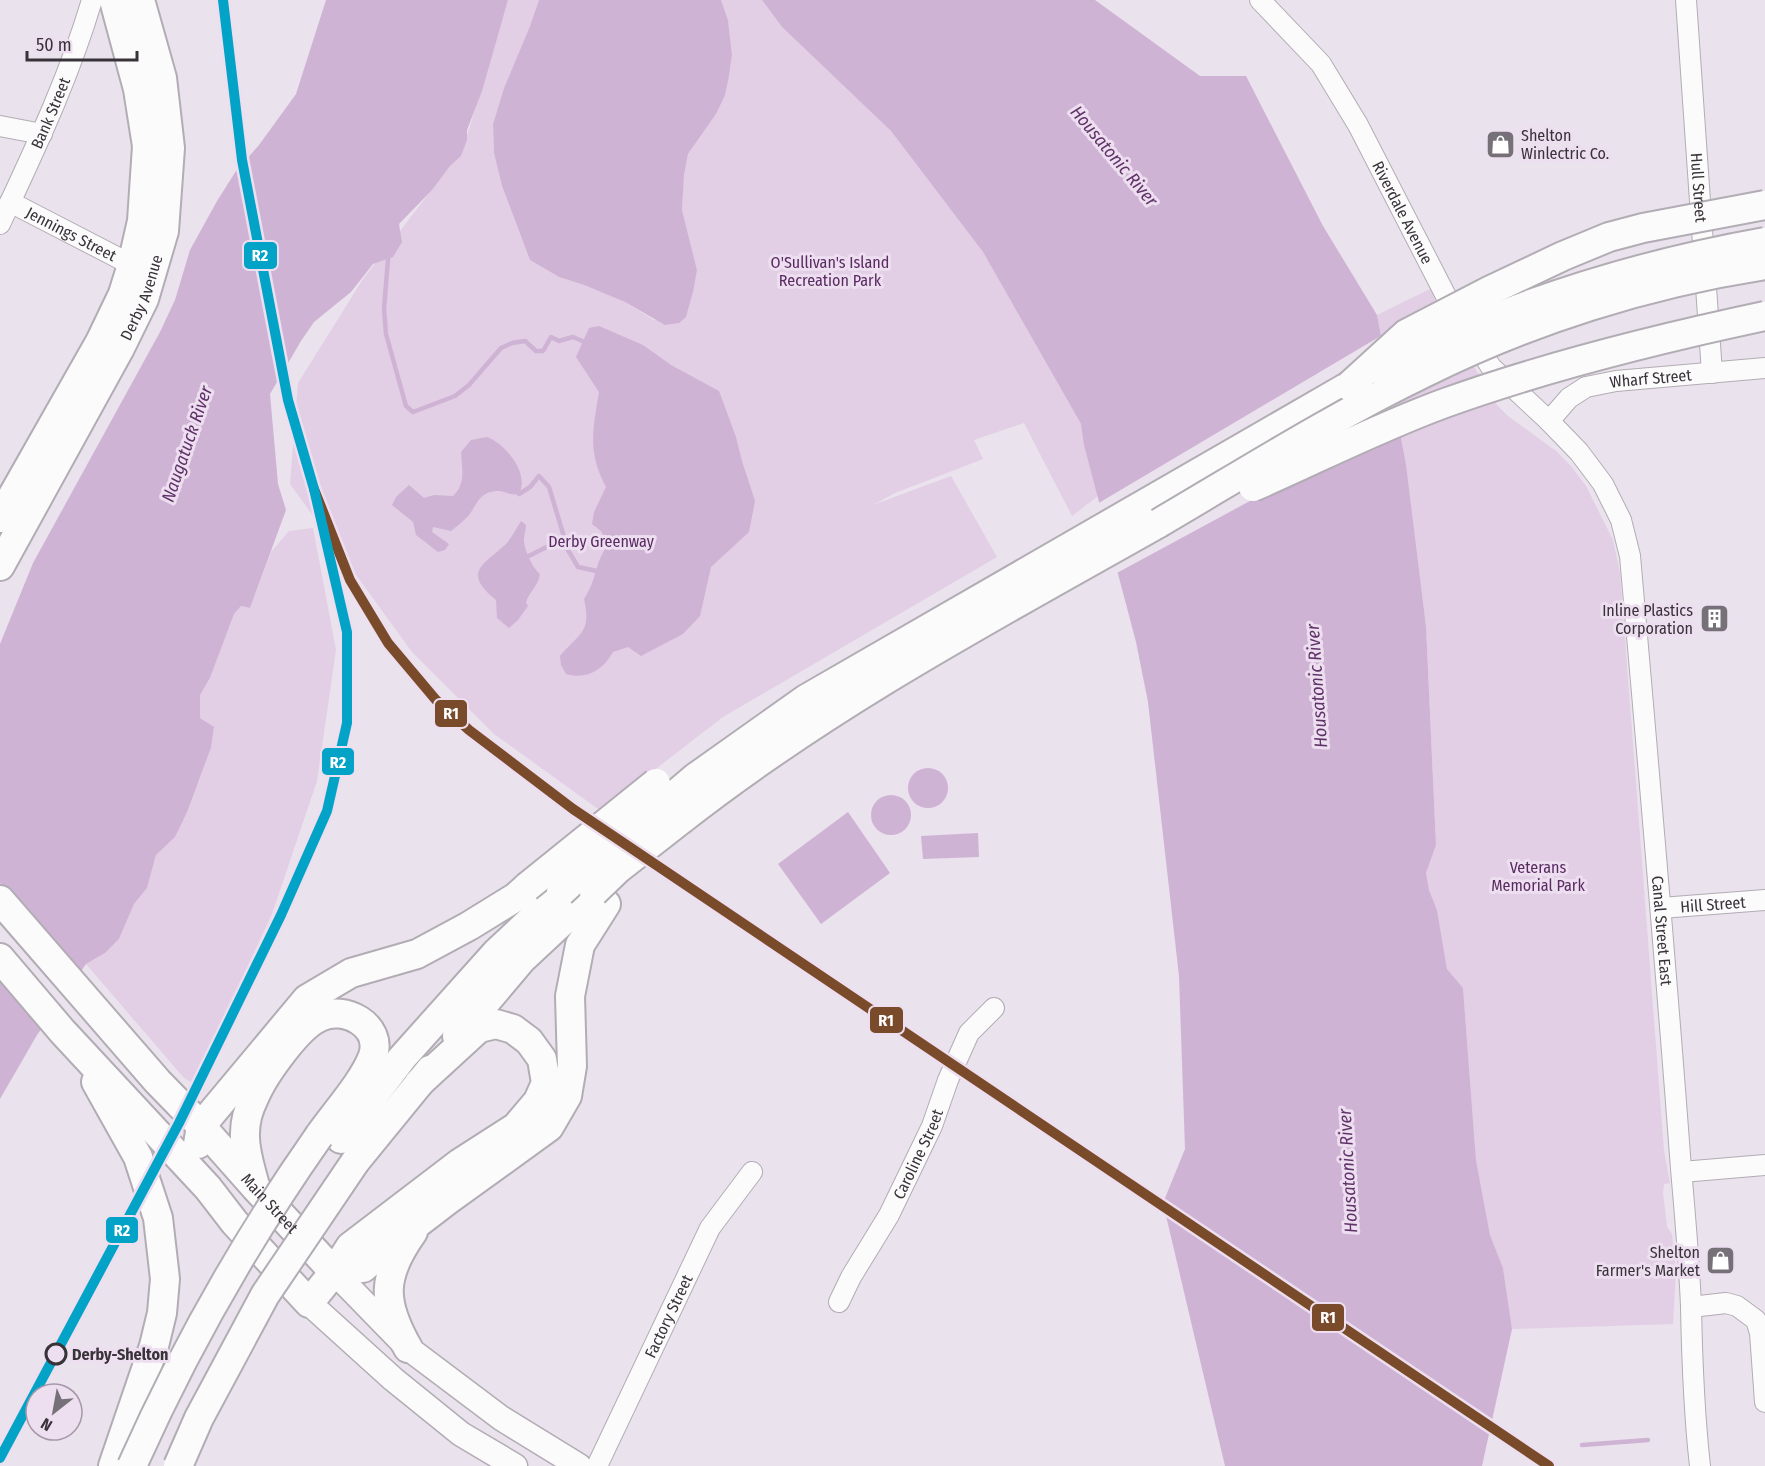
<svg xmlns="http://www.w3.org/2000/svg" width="1765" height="1466" viewBox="0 0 1765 1466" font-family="'Fira Sans Condensed',sans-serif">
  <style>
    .green { fill: #e2cee5 }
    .water { fill: #cfb3d4 }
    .pier { fill: #eae2ec }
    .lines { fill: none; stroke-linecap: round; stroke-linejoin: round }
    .stream { stroke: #cfb3d4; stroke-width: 4.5 }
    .minor-casing { stroke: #b2acb4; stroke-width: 22 }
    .major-casing { stroke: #b2acb4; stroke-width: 27 }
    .highway-casing { stroke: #b2acb4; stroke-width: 32 }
    .minor { stroke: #fcfbfc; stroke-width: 20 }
    .major { stroke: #fcfbfc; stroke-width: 24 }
    .highway { stroke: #fcfbfc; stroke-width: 28 }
    .rail { stroke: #c2c0c3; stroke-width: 4.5 }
    .highway-bridge-casing { stroke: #b2acb4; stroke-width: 32; stroke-linecap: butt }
    .highway-bridge { stroke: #fcfbfc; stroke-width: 28 }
    .rail-1-casing { stroke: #eddef0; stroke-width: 15 }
    .rail-2-casing { stroke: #eddef0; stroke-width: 15 }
    .rail-1 { stroke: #7a4b2a; stroke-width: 10 }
    .rail-2 { stroke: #03a3c7; stroke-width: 10 }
    .stop-dot { fill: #eddef0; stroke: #383239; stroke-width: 3 }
    .labels { text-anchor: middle; stroke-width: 6; stroke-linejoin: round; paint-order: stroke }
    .street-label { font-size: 16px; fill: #383239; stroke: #eddef0 }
    .poi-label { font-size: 16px; fill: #383239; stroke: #eddef0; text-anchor: end }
    .park-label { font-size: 16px; fill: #592b62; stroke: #eddef0 }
    .stop-label { font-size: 16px; font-weight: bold; fill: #383239; stroke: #eddef0; text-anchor: start }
    .water-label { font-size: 18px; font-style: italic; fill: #5f3268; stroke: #eddef0 }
    .line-badge { stroke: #eddef0; stroke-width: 2 }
    .badge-label { font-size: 16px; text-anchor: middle; font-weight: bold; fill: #fff }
  </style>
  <rect width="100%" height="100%" fill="#eae2ec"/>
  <g class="green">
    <path d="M 508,0 L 539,0 L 530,26 L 504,88 L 493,124 L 494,153 L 502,186 L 530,260 L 559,277 L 584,285 L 625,302 L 654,320 L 686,317 L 697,270 L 682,210 L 684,175 L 688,154 L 716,114 L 729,76 L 732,55 L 728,20 L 721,0 L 762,0 L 782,27 L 891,131 L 983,252 L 1081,424 L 1098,496 L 1072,516 L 1024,423 L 974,440 L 983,459 L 895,493 L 873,505 L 951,476 L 997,557 L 723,717 L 601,811 L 494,734 L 412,652 L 290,484 L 298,383 L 363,279 L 450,166 L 461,156 Z"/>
    <path d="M 1432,288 L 1436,304 L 1497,405 L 1508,416 L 1556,451 L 1570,465 L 1586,486 L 1613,540 L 1620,573 L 1664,1151 L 1670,1183 L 1664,1184 L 1663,1192 L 1667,1227 L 1672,1234 L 1676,1269 L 1673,1324 L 1512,1329 L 1503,1268 L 1490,1235 L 1476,1160 L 1463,988 L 1447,969 L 1437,910 L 1429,890 L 1426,873 L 1436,845 L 1426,625 L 1406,464 L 1377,315 Z"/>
    <path d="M 313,528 L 336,650 L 317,781 L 272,914 L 193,1083 L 184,1078 L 86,964 L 105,953 L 119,939 L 134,904 L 147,888 L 156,855 L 175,837 L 200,778 L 211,748 L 214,728 L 200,718 L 200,695 L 210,678 L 234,614 L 241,606 L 250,608 L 271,552 L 289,531 Z"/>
  </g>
  <g class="water">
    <path d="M 326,0 L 508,0 L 482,91 L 467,130 L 467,140 L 461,156 L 450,166 L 432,190 L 399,224 L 402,242 L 393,257 L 373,264 L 351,292 L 314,322 L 301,341 L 270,394 L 278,484 L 286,510 L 250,608 L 241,606 L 234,614 L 210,678 L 200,695 L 200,718 L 214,727 L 211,748 L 187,812 L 175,837 L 156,855 L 147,888 L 134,904 L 119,939 L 105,953 L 86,964 L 37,1035 L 0,1099 L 0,644 L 33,563 L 160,332 L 175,300 L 190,250 L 217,201 L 236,171 L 259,145 L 296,94 Z"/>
    <path d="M 539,0 L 721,0 L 728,20 L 732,55 L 729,76 L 725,95 L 716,114 L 688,154 L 684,175 L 682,210 L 697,270 L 693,292 L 686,317 L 679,323 L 665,325 L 625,302 L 584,285 L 559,277 L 530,260 L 502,186 L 494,153 L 493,124 L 504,88 L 530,26 Z"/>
    <path d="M 762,0 L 1095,0 L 1200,76 L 1246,76 L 1323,226 L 1377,315 L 1406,464 L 1426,626 L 1436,845 L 1426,873 L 1429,890 L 1437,910 L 1447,969 L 1463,988 L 1476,1160 L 1490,1235 L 1503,1268 L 1512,1329 L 1482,1466 L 1225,1466 L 1163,1203 L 1185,1149 L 1179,976 L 1148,702 L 1136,642 L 1084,445 L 1081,424 L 983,252 L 891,131 L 782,27 Z"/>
    <path d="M 599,326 L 643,345 L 671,365 L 719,391 L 736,437 L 742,461 L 755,501 L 749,532 L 711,567 L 700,616 L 683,634 L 641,656 L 628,647 L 613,652 C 603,670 587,680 566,674 L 561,665 L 560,656 C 579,633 592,633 584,599 C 592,587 595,574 599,561 C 602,554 606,549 607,542 L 601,531 L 592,524 L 594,512 L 606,487 C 587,452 593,429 599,392 L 576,357 L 589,328 Z"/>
    <path d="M 487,437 C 506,444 530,474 519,494 C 508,496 505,490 496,491 C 480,492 477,504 469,515 C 464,521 457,526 451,531 L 433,527 L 432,532 L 449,544 L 445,550 L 438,552 L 416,535 L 413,522 L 392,505 L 396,497 L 409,485 L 424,498 L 434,495 L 453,496 C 466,484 462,469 461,452 L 471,440 Z"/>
    <path d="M 521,521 L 526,525 C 526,530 524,535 524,539 C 523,548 533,569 540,574 C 538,587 529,591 526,603 L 528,606 L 518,620 L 509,628 L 497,618 L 496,600 C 463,573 481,566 505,545 C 511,539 516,529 521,521 Z"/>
    <circle cx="928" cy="788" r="20"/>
    <circle cx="891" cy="815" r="20"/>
    <path d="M 848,812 L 890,873 L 821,924 L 778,864 Z"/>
    <path d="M 978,833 L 979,857 L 923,859 L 921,836 Z"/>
  </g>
  <g class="pier">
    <path d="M 1384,334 L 1404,434 L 1261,495 L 1115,574 L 1097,504 Z"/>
    <path d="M 0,883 L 80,977 L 44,1030 L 0,977 Z"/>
  </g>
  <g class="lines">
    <g class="stream">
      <path d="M 386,254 L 388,259 L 384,309 L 386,334 L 406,406 L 413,412 L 455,396 L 469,385 L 501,348 L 512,343 L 525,341 L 536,351 L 543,351 L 551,337 L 559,341 L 573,337 L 587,343"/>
      <path d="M 519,494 L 530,487 L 539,476 L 549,487 L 568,550 L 578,567 L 601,572"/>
      <path d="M 529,556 L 564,538"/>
      <path d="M 1582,1445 L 1648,1440"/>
    </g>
    <defs>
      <g id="minor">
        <path id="s1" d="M 1260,0 L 1321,64 L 1358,125 L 1447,298 L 1491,367 L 1549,421 L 1579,452 L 1603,484 L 1621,520 L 1630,556 C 1648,760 1666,964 1681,1169 C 1685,1214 1689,1260 1691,1306 C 1692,1360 1694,1413 1700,1466"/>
        <path id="s2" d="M 1686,0 L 1712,373"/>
        <path d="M 0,126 L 42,134"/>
        <path id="s3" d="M 10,202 L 132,265"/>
        <path id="s4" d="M 0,224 C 34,151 69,78 92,0"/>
        <path id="s5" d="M 1549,421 L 1569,398 L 1586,387 L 1616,381 L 1765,368"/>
        <path id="s6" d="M 1661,908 L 1765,900"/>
        <path d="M 1682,1172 L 1765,1165"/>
        <path id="s7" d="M 839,1302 L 851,1277 L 889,1215 L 932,1126 L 948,1080 L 969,1033 L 994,1008"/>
        <path d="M 1691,1307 L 1726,1303 L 1737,1306 L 1756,1320 L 1760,1333 L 1765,1402"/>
        <path id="s8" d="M 597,1466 L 710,1228 L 752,1172"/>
      </g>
      <g id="major">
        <path d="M 334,1272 L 408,1348 L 501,1418 L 579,1466"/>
        <path d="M 309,1303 L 393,1379 L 461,1434 L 515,1466"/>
      </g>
      <g id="highway">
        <path d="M 0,518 L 100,342 L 123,294 L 132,265 L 142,221 L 147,146 L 138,89 L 114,0"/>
        <path id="s9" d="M 0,566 L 120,348 L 144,299 L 164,231 L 170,148 L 162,78 L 140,0"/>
        <path d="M 669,800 L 696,777 L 806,699 L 1349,386"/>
        <path d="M 682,819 C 830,703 996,615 1159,523"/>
        <path id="s10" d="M 0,900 L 158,1082 L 201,1126 L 255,1187 L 334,1272"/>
        <path d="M 0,958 L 62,1031 L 208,1188 L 235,1223 L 309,1303 L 334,1272 L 350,1247 L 460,1163 L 516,1127 L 538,1101 L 546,1083 L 542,1059 L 529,1041 L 513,1029 L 496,1024 L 479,1028 L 419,1083"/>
        <path d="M 457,1036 L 522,959 L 594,892"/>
        <path d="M 96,1082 L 138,1157 L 158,1218 L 165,1279 L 162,1313 L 154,1346 L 113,1466"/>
        <path d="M 341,1139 L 402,1058 L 496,953 L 561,892"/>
        <path d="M 198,1144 L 201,1126 L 307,999 L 351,973 L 417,954 L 469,926 L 516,897 L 527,887"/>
        <path d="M 355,1162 L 430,1070"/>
        <path d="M 254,1182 C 250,1167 244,1149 245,1133 C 245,1121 249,1108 254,1098 C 263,1076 298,1026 320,1017 C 344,1005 383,1025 373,1056 C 364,1081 335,1113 319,1136"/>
        <path d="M 334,1272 L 363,1268 L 384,1249 L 448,1200 L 549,1127 L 567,1096 L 572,1066 L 570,996 L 580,945 L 606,904"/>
        <path d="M 408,1348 C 382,1302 381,1277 413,1232"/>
      </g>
    </defs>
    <use href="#minor" class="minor-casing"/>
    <use href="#major" class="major-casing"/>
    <use href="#highway" class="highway-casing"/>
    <use href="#minor" class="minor"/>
    <use href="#major" class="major"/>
    <use href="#highway" class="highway"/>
    <path class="rail" d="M 314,489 L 350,580 L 388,643 L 436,700 L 469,730 L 573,809 L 1549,1466"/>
    <defs>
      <g id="highway-bridge">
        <path d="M 1380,370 C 1501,307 1631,266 1765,242"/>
        <path d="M 1349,386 L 1406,334 L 1489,291 L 1563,256 L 1609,237 L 1643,228 L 1765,205"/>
        <path d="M 1253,487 C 1317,459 1379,427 1445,403 C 1548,366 1657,339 1765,316"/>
        <path d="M 1159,523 C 1246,472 1333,417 1424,373 C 1530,320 1648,283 1765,265"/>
        <path d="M 527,887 L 656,783"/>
        <path d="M 561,892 L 590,865 L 669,800"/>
        <path d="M 594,892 L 618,869 L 682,819"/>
        <path d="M 132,1466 C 184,1349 246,1240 319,1136"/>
        <path d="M 178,1466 L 199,1418 L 265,1295 L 355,1162"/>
      </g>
    </defs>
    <use href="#highway-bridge" class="highway-bridge-casing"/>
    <use href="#highway-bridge" class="highway-bridge"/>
    <defs>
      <path id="rail-1" d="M 314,489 L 350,580 L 388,643 L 436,700 L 469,730 L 573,809 L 1549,1466"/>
      <path id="rail-2" d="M 0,1458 L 179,1123 L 281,915 L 327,811 L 347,723 L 347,632 L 314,489 L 288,400 L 242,160 L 223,0"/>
    </defs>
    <use href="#rail-1" class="rail-1-casing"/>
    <use href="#rail-2" class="rail-2-casing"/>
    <use href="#rail-1" class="rail-1"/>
    <use href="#rail-2" class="rail-2"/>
  </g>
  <defs>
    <symbol id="shop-square" viewBox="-11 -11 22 22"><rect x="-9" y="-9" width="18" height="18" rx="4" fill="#767078" stroke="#eddef0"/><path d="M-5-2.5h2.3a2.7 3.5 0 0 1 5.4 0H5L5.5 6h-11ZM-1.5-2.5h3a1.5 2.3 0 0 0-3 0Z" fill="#fff"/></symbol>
    <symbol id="building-square" viewBox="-11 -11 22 22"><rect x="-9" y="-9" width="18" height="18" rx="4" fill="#767078" stroke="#eddef0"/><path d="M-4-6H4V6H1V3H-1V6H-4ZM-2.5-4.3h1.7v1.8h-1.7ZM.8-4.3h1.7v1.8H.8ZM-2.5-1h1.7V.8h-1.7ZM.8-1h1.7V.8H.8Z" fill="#fff"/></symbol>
  </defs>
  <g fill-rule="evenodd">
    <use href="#shop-square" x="1484" y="128" width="33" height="33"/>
    <use href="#building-square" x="1698" y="602" width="33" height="33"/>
    <use href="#shop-square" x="1704" y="1244" width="33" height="33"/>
  </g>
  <circle class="stop-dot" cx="56" cy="1354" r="10"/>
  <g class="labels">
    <g class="street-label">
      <text dy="6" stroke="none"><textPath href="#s4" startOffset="122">Bank Street</textPath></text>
      <text dy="6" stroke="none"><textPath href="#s2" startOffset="188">Hull Street</textPath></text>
      <text dy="6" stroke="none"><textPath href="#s1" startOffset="258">Riverdale Avenue</textPath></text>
      <text dy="6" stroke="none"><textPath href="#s3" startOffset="69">Jennings Street</textPath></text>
      <text dy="6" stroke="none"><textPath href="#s9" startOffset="304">Derby Avenue</textPath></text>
      <text dy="6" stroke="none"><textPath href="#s5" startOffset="116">Wharf Street</textPath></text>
      <text dy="6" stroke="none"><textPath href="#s6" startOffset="52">Hill Street</textPath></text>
      <text dy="6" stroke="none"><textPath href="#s1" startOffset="1052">Canal Street East</textPath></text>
      <text dy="6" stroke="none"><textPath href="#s7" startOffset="168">Caroline Street</textPath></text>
      <text dy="6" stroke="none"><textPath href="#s10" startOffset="406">Main Street</textPath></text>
      <text dy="6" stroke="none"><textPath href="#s8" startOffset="166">Factory Street</textPath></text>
    </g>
    <g class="poi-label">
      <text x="1521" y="141" text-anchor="start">Shelton<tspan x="1521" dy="18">Winlectric Co.</tspan></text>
      <text x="1693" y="616">Inline Plastics<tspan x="1693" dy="18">Corporation</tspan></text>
      <text x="1700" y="1258">Shelton<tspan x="1700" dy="18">Farmer's Market</tspan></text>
    </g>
    <g class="park-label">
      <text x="830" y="268">O'Sullivan's Island<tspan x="830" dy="18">Recreation Park</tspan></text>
      <text x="601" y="547">Derby Greenway</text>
      <text x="1538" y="873">Veterans<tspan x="1538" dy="18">Memorial Park</tspan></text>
    </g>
    <g class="stop-label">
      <text x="72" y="1360">Derby-Shelton</text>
    </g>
    <g class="water-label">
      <text transform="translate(1114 156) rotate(50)" y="6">Housatonic River</text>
      <text transform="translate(187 444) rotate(-71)" y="6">Naugatuck River</text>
      <text transform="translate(1317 686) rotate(-94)" y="6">Housatonic River</text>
      <text transform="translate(1348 1171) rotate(-93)" y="6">Housatonic River</text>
    </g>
  </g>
  <g class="line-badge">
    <rect x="243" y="241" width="35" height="29" rx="6" fill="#03a3c7"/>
    <rect x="434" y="699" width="34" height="29" rx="6" fill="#7a4b2a"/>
    <rect x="321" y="747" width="34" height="29" rx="6" fill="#03a3c7"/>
    <rect x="869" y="1006" width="35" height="28" rx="6" fill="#7a4b2a"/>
    <rect x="105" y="1216" width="34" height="28" rx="6" fill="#03a3c7"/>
    <rect x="1311" y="1303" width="34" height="29" rx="6" fill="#7a4b2a"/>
  </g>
  <g class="badge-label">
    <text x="260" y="261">R2</text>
    <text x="451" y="719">R1</text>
    <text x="338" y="768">R2</text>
    <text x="886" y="1026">R1</text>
    <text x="122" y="1236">R2</text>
    <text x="1328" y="1323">R1</text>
  </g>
  <g transform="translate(54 1412) rotate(211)"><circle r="28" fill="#eddef0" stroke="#a599a7" stroke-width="1.5"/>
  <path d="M0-4.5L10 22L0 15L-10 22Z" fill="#767078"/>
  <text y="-9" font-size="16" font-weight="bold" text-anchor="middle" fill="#383239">N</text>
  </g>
  <path d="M27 51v9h110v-9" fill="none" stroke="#383239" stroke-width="3"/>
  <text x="36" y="51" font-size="18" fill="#383239" stroke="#eddef0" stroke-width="4.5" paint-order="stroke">50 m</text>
</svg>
